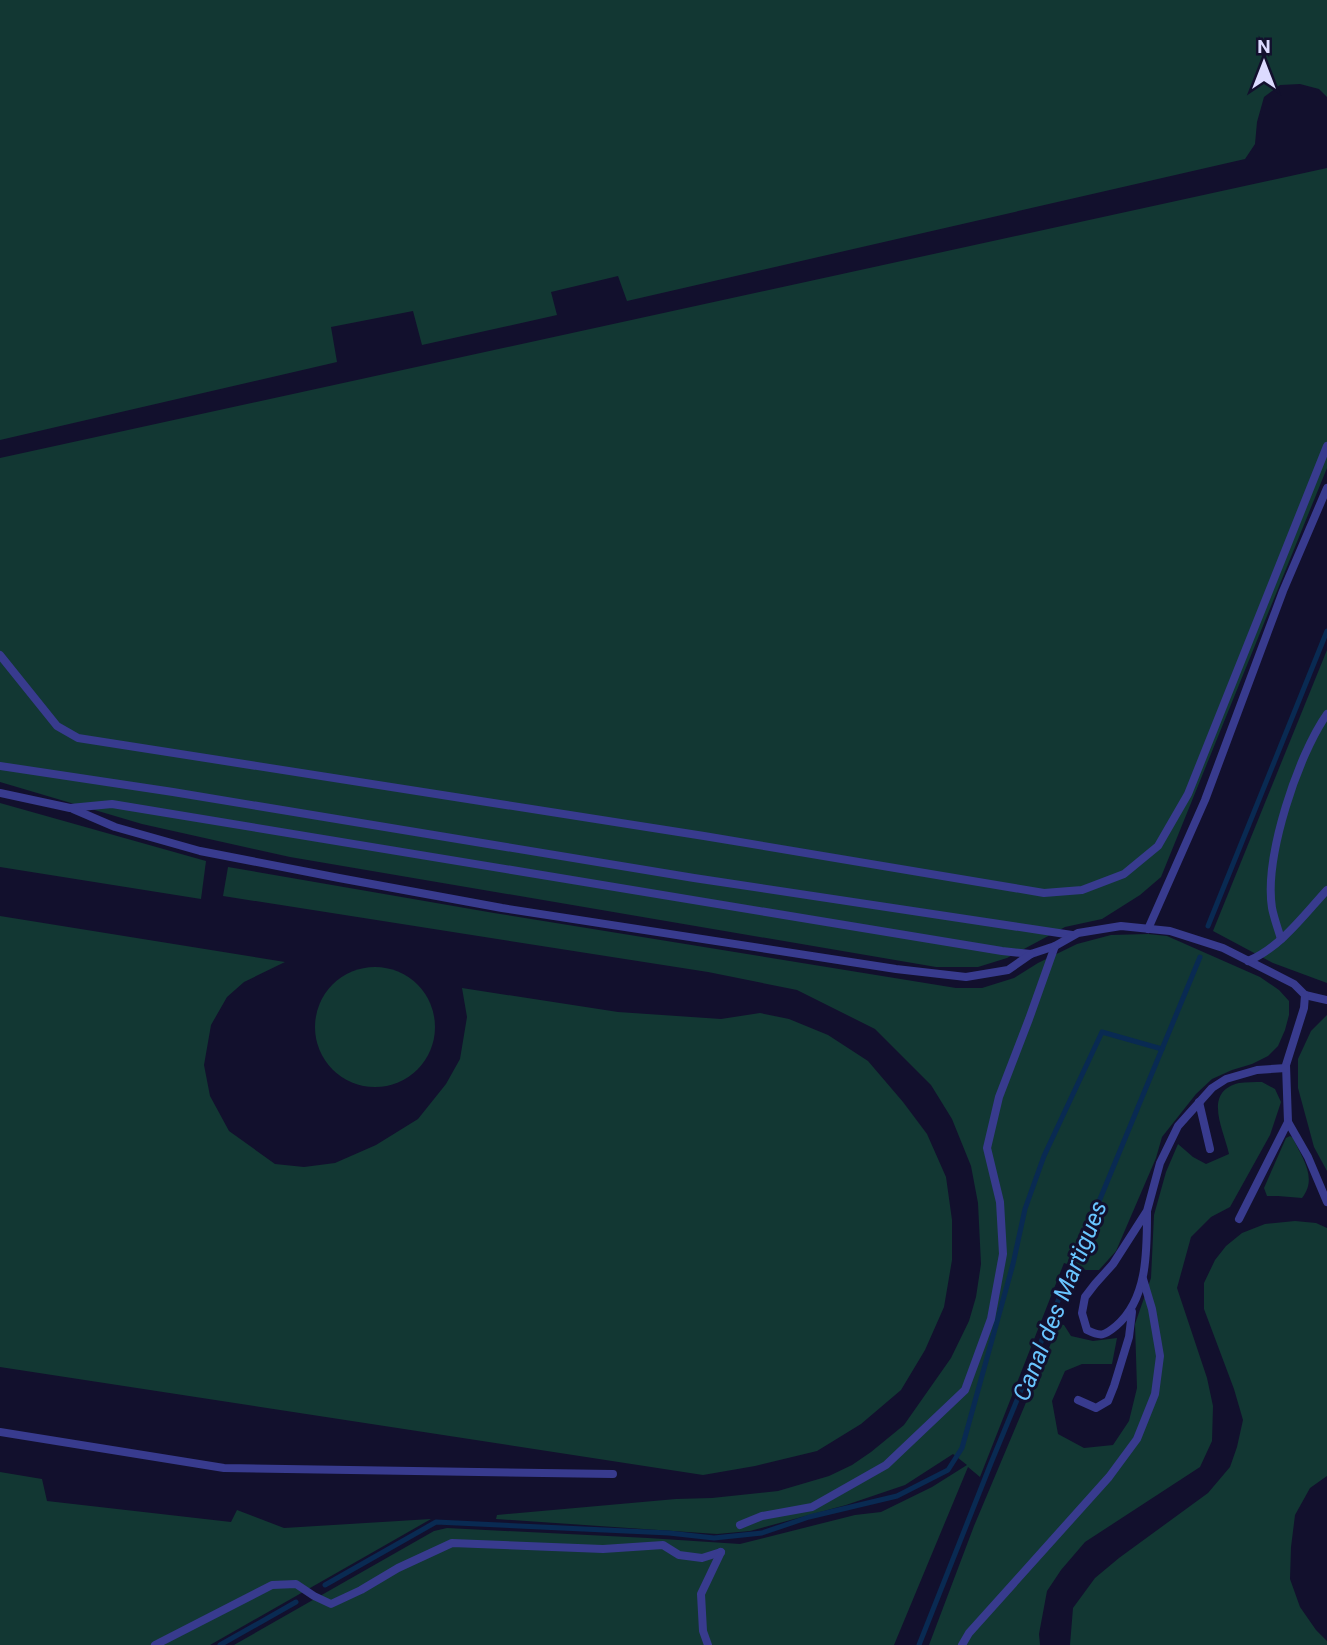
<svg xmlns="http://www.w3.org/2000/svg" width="1327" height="1645" viewBox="0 0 1327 1645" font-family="Roboto,sans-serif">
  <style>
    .green { fill: #123733 }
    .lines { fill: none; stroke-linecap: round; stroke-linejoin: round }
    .stream { stroke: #092a52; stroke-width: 5 }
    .service { stroke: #383b8e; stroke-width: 8 }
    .labels { text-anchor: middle; stroke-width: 6; stroke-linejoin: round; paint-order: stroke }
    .water-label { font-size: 24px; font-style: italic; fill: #69c5ff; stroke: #12102d }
  </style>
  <rect width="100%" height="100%" fill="#12102d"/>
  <g class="green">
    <path d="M 0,0 L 1327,0 L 1327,97 L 1319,89 L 1300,84 L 1280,85 L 1264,97 L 1257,122 L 1255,144 L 1245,159 L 627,301 L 618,276 L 551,292 L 557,315 L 422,345 L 413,311 L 331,327 L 337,362 L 0,440 Z"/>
    <path d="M 1327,168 L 1327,468 L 1161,877 L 1140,895 L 1102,919 L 1065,927 L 1007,958 L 978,967 L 936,967 L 290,857 L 142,824 L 0,782 L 0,458 Z"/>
    <path d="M 1327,650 L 1327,983 L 1273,963 L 1213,931 Z"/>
    <path d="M 0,803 L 206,861 L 201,899 L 0,867 Z"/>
    <path d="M 228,867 L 494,913 L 956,988 L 982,988 L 1014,978 L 1038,963 L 1077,944 L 1111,935 L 1148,934 L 1167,936 L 1260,977 L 1279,990 L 1289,1001 L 1289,1015 L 1285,1030 L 1278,1046 L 1268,1056 L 1252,1064 L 1232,1070 L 1212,1079 L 1196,1094 L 1162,1137 L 1156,1158 L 1116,1251 L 1099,1270 L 1086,1270 L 1064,1263 L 980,1477 L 968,1467 L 894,1645 L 234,1645 L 434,1531 L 447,1528 L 648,1538 L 740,1544 L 855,1515 L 881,1512 L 932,1487 L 967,1465 L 953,1454 L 905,1485 L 846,1505 L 750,1531 L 717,1534 L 496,1519 L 497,1515 L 676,1499 L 712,1498 L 778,1491 L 829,1476 L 852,1465 L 871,1452 L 904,1425 L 951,1358 L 969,1321 L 976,1297 L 981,1264 L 978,1203 L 971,1166 L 952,1119 L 931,1085 L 875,1029 L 797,990 L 708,972 L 223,896 Z"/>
    <path d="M 0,916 L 285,962 L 244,982 L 227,997 L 211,1025 L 204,1065 L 210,1096 L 229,1131 L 275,1164 L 304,1167 L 335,1163 L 376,1145 L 418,1119 L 446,1084 L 460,1059 L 467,1017 L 462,988 L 618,1012 L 721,1019 L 760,1013 L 789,1019 L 828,1035 L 868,1061 L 903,1102 L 927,1134 L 946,1177 L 952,1220 L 952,1260 L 944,1307 L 925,1350 L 901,1390 L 861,1424 L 817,1451 L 755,1466 L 703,1475 L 0,1367 Z"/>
    <circle cx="375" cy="1027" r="60"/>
    <path d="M 1327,1015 L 1327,1171 L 1314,1147 L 1298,1088 L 1298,1059 L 1311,1031 Z"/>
    <path d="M 1262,1082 L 1275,1089 L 1281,1102 L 1270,1135 L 1230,1207 L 1211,1217 L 1191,1237 L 1177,1288 L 1207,1378 L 1213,1406 L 1212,1441 L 1200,1467 L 1085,1542 L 1061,1570 L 1047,1591 L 1039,1634 L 1040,1645 L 929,1645 L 974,1526 L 1059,1324 L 1064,1325 L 1071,1336 L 1093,1341 L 1117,1338 L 1112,1364 L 1082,1364 L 1065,1371 L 1052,1401 L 1058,1434 L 1084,1448 L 1113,1445 L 1129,1421 L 1137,1388 L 1135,1324 L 1151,1278 L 1154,1215 L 1166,1172 L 1178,1144 L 1193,1157 L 1206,1164 L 1229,1154 C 1224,1130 1202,1092 1239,1083 C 1246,1082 1255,1082 1262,1082 Z"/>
    <path d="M 1290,1136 L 1293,1138 C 1302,1158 1318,1178 1302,1198 L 1278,1196 L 1267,1196 L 1264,1188 L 1286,1138 Z"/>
    <path d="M 1295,1221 L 1316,1223 L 1327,1228 L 1327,1476 L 1310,1488 L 1295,1515 L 1291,1547 L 1290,1579 L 1300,1607 L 1316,1630 L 1327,1641 L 1327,1645 L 1070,1645 L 1073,1608 L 1095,1578 L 1119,1558 L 1208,1493 L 1230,1467 L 1237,1447 L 1243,1420 L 1234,1389 L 1204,1309 L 1204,1283 L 1215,1260 L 1226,1246 L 1242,1233 L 1265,1224 Z"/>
    <path d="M 0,1472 L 42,1479 L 47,1501 L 231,1522 L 237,1510 L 284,1528 L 431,1519 L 210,1645 L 0,1645 Z"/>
  </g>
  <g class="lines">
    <g class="stream">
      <path d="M 1208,926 L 1327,631"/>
      <path d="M 325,1585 L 436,1522 L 669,1533 L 714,1538 L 762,1533 L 809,1517 L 897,1496 L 948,1470 L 962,1448 L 1013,1264 L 1025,1209 L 1044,1156 L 1102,1032 L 1162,1049"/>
      <path d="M 220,1645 L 296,1602"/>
      <path d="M 919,1645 L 991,1463 L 1200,957"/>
    </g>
    <g class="service">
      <path d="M 0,655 L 57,726 L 78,738 L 704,836 L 1044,893 L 1082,890 L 1124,874 L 1158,846 L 1188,794 L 1327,446"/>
      <path d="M 0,766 L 173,792 L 694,878 L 1072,935"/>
      <path d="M 0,793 L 70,808 L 112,804 L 1002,951 L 1031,954 L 1055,946 L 1078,933 L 1121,926 L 1170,931 L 1223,948 L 1294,984 L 1305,995 L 1327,1000"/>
      <path d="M 73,809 L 115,827 L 200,851 L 339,878 L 502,908 L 896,969 L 966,977 L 1008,970 L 1031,954"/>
      <path d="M 1148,929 L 1205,800 L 1283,591 L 1327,488"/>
      <path d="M 1281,939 C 1278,929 1274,918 1272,908 C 1264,857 1298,755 1327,714"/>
      <path d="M 1248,961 C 1280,948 1304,915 1327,890"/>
      <path d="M 1199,1102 L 1210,1149"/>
      <path d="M 1288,1122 L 1286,1065 L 1304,1008 L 1305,995"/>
      <path d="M 1147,1211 C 1147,1250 1148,1299 1116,1326 C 1104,1336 1101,1337 1087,1330 L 1082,1313 L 1085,1297 L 1095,1284 L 1113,1264 L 1147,1211 L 1160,1163 L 1178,1126 L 1212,1088 L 1226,1079 L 1257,1070 L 1286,1068"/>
      <path d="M 1239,1219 L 1288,1122 L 1308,1157 L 1327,1202"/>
      <path d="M 1078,1400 L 1096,1408 L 1108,1401 L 1114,1386 L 1129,1337 L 1132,1312"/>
      <path d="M 0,1432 L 224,1468 L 613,1474"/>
      <path d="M 740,1525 L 762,1516 L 812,1507 L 886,1465 L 965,1390 L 991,1319 L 1003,1254 L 1000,1202 L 987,1148 L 999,1097 L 1029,1019 L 1055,946"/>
      <path d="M 155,1645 L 272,1585 L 296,1584 L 314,1596 L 331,1604 L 361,1590 L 398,1568 L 452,1543 L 603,1549 L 663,1545 L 679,1555 L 702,1558 L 721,1552"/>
      <path d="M 708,1645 L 703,1631 L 701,1594 L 721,1552"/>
      <path d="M 962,1645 L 969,1633 L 1109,1477 L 1137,1439 L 1155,1394 L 1160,1356 L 1152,1309 L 1143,1279"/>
    </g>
  </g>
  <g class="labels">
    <g class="water-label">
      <text transform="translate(1060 1301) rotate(-68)" y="8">Canal des Martigues</text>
    </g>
  </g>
  <g transform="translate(1264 63)" stroke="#12102d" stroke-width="5" paint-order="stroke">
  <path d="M0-5L12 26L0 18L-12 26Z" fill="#dcdbff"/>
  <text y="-10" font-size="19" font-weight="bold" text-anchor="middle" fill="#dcdbff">N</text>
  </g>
</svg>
